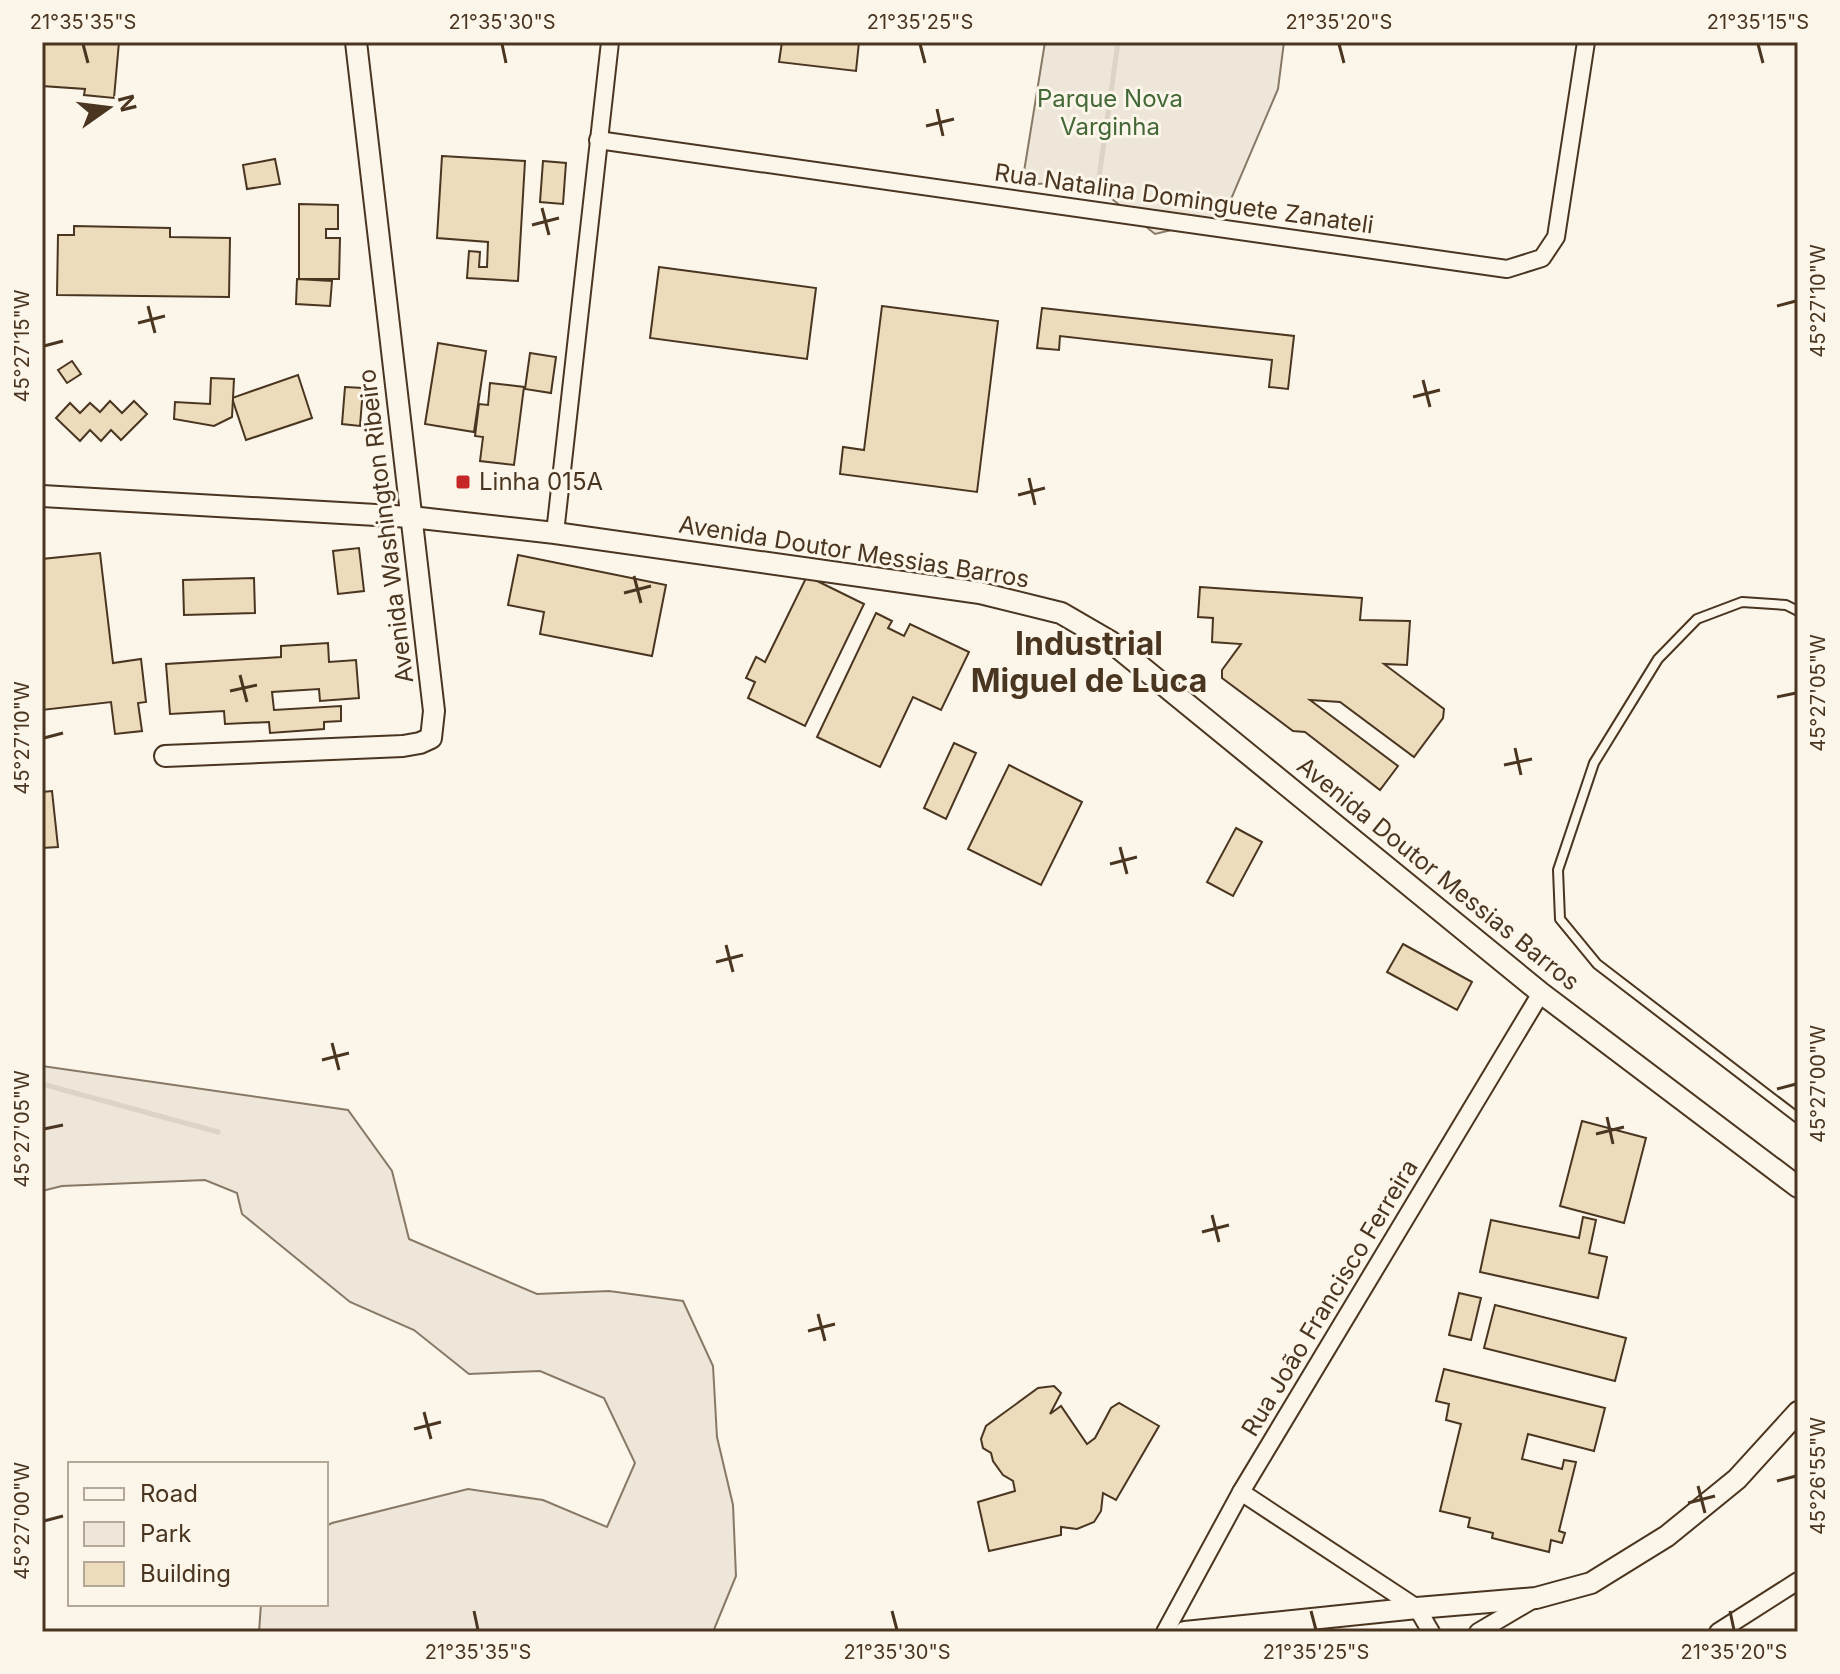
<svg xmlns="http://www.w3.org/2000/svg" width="1840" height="1674" viewBox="0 0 1840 1674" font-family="Inter,sans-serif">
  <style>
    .green { fill: #ede6d9; stroke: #887966; stroke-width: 2 }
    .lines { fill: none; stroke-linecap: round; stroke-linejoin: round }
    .stream { stroke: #dcd4c6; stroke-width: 5 }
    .building { fill: #ecdcbc; stroke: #4a3520; stroke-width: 2 }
    .service-casing { stroke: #4a3520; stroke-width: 12 }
    .minor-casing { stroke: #4a3520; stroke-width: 20 }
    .tertiary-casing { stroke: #4a3520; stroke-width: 24 }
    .service { stroke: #fbf6e9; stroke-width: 8 }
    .minor { stroke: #fbf6e9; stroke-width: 16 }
    .tertiary { stroke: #fbf6e9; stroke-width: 20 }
    .ticks { fill: none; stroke: #4a3520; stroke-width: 3 }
    .poi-dot { fill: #c62828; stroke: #fbf6e9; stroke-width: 3 }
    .labels { text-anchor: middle; stroke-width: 6; stroke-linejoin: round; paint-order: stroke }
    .park-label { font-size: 24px; fill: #436837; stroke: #fbf6e9 }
    .street-label { font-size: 24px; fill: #4a3520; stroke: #fbf6e9 }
    .poi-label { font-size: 24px; fill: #4a3520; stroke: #fbf6e9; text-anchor: start }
    .district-label { font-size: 32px; font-weight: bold; fill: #4a3520; stroke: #fbf6e9 }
    .neatline { fill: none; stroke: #4a3520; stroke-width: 3 }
    .ticks-label { font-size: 20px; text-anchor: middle; fill: #4a3520 }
  </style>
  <rect width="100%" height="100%" fill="#fbf6e9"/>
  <g class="green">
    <path d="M 1045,42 L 1284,42 L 1278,89 L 1223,218 L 1155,234 L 1101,190 L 1100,183 L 1022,184 Z"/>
    <path d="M 42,1066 L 348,1110 L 392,1171 L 409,1239 L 537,1294 L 609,1291 L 683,1301 L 713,1366 L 717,1437 L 733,1505 L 736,1576 L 713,1632 L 259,1632 L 261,1604 L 326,1604 L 326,1526 L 332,1523 L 468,1489 L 543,1500 L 607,1527 L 635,1463 L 604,1398 L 540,1371 L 469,1374 L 414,1330 L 350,1302 L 242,1214 L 237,1193 L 205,1180 L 62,1186 L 42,1191 Z"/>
  </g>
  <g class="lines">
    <g class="stream">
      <path d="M 1097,192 L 1118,42"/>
      <path d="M 42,1084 L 218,1132"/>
    </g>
  </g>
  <g class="building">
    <path d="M 42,42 L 119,42 L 114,98 L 84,95 L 85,89 L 42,86 Z"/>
    <path d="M 782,42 L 859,42 L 856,71 L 779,62 Z"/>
    <path d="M 442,156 L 525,161 L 518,281 L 467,278 L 469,251 L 480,252 L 479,267 L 487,267 L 488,242 L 437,238 Z"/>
    <path d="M 275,159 L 280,184 L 247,189 L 243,165 Z"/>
    <path d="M 543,161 L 566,163 L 563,204 L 540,202 Z"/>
    <path d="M 299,204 L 338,205 L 338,229 L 326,229 L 326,238 L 340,238 L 339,279 L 299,279 Z"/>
    <path d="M 74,226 L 170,228 L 170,237 L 230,238 L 229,297 L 57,295 L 58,235 L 74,235 Z"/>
    <path d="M 659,267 L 816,288 L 807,359 L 650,338 Z"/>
    <path d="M 297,279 L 332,281 L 330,306 L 296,304 Z"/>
    <path d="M 882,306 L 998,321 L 977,492 L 840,474 L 843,447 L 864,450 Z"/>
    <path d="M 1042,308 L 1294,336 L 1288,389 L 1269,387 L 1272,360 L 1060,336 L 1059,350 L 1037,348 Z"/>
    <path d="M 438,343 L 486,351 L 474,432 L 425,424 Z"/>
    <path d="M 530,353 L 556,357 L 551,393 L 525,389 Z"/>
    <path d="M 72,361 L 81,374 L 67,383 L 58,370 Z"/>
    <path d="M 298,375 L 312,418 L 246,440 L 232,398 Z"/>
    <path d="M 211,378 L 234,379 L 232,417 L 214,426 L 174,419 L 175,402 L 210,404 Z"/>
    <path d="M 490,383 L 524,387 L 514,465 L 480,461 L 483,437 L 475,436 L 479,404 L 488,405 Z"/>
    <path d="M 345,387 L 363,388 L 360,426 L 342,424 Z"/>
    <path d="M 110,401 L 122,413 L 134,401 L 147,414 L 121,440 L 111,430 L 101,441 L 90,430 L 80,441 L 56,418 L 70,403 L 80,413 L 90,403 L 100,412 Z"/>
    <path d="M 359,548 L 364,591 L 338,594 L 333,551 Z"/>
    <path d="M 100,553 L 113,663 L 141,659 L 146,702 L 138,703 L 142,731 L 115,734 L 111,702 L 42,710 L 42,559 Z"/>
    <path d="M 518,555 L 666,585 L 652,656 L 540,634 L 544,612 L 508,605 Z"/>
    <path d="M 807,576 L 864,604 L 805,726 L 748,698 L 755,682 L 746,678 L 756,657 L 765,662 Z"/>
    <path d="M 254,578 L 255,613 L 184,615 L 183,580 Z"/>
    <path d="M 1200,587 L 1362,598 L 1360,620 L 1410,621 L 1407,665 L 1384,664 L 1444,709 L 1443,718 L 1414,757 L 1340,702 L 1310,700 L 1398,766 L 1380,790 L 1305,732 L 1293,731 L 1222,678 L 1222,670 L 1241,644 L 1212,642 L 1213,618 L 1198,617 Z"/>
    <path d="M 876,613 L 892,621 L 888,628 L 904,636 L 910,624 L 969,652 L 941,710 L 913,697 L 880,767 L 817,737 Z"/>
    <path d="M 328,643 L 329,662 L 356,660 L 359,698 L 320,701 L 319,689 L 272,692 L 274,710 L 341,706 L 341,721 L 324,722 L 324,729 L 270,733 L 269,722 L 225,724 L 224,711 L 170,714 L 166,664 L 281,657 L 281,646 Z"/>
    <path d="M 954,743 L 976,753 L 946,819 L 924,808 Z"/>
    <path d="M 1009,765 L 1082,802 L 1041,885 L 968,849 Z"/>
    <path d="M 52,791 L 58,847 L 42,848 L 42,792 Z"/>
    <path d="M 1236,828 L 1262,842 L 1233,896 L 1207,882 Z"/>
    <path d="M 1403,944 L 1472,982 L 1457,1010 L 1387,972 Z"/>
    <path d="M 1582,1121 L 1646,1138 L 1624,1223 L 1560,1206 Z"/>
    <path d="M 1583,1217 L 1596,1220 L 1589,1253 L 1607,1257 L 1598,1298 L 1480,1272 L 1491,1220 L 1579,1238 Z"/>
    <path d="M 1459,1293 L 1481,1298 L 1471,1340 L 1449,1335 Z"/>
    <path d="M 1495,1305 L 1626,1338 L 1615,1381 L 1484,1348 Z"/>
    <path d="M 1444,1369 L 1605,1408 L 1594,1451 L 1528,1434 L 1522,1459 L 1562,1469 L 1564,1460 L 1576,1462 L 1559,1531 L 1565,1533 L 1562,1543 L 1551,1540 L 1549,1552 L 1492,1538 L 1493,1533 L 1468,1527 L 1470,1518 L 1440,1511 L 1461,1424 L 1446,1420 L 1449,1404 L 1436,1401 Z"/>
    <path d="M 1054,1386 L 1061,1393 L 1050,1414 L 1061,1406 L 1087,1444 L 1095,1438 L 1111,1408 L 1119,1403 L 1159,1426 L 1116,1500 L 1103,1493 L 1101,1511 L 1094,1522 L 1077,1529 L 1061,1527 L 1061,1535 L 989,1551 L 978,1502 L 1015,1491 L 1013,1481 L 1003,1475 L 993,1461 L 991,1453 L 983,1448 L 981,1439 L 986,1426 L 1038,1388 Z"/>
  </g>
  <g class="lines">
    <defs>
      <path id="service" d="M 1798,611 L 1786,605 L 1742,602 L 1697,619 L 1658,659 L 1594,763 L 1558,870 L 1560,919 L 1597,964 L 1798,1118"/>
      <g id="minor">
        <path d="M 598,140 L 1507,269 L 1542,258 L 1556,237 L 1586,42"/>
        <path d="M 555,533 L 610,42"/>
        <path d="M 1241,1492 L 1417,1608 L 1431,1632"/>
        <path d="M 1165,1632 L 1241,1492 L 1541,993"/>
        <path d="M 1478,1632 L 1534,1599"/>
        <path d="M 1718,1632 L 1798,1581"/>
      </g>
      <g id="tertiary">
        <path d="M 42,496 L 411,517 L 555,533 L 980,593 L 1061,613 L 1111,642 L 1541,993 L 1798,1187"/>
        <path d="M 165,756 L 403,746 L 420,743 L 431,738 L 434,711 L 356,42"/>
        <path d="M 1185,1632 L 1417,1608 L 1536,1598 L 1591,1583 L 1667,1536 L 1737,1479 L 1798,1412"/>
      </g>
    </defs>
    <use href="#service" class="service-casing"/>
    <use href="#minor" class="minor-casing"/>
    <use href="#tertiary" class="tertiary-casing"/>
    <use href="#service" class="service"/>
    <use href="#minor" class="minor"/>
    <use href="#tertiary" class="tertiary"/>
  </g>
  <path class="ticks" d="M 83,44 L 88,63M 502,44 L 506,63M 920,44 L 925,63M 1339,44 L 1344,63M 1758,44 L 1763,63M 937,109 L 943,136M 926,126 L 954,119M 542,208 L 549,235M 532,225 L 559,218M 148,306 L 155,333M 1777,306 L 1796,301M 138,323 L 165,316M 44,346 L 63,341M 1423,380 L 1430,407M 1413,397 L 1440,390M 1029,478 L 1035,505M 1018,495 L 1045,488M 634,576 L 641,603M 624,593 L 651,586M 240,675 L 247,702M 230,691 L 257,685M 1777,697 L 1796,693M 44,738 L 63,733M 1515,748 L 1521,775M 1504,765 L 1532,759M 1120,847 L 1127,874M 1110,864 L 1137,857M 726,945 L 733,972M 716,962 L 743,955M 332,1043 L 339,1070M 322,1060 L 349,1053M 1777,1089 L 1796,1084M 1607,1117 L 1613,1144M 44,1129 L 63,1125M 1596,1134 L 1624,1127M 1212,1215 L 1219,1242M 1202,1232 L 1229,1225M 818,1314 L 825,1341M 808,1331 L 835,1324M 424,1412 L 431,1439M 414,1429 L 441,1422M 1777,1481 L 1796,1476M 1698,1486 L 1705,1513M 1688,1503 L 1715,1496M 44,1521 L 63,1516M 474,1611 L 478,1630M 892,1611 L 897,1630M 1311,1611 L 1316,1630M 1730,1611 L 1734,1630"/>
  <rect class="poi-dot" x="455" y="474" width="16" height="16" rx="4"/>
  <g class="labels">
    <g class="park-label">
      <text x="1110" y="107">Parque Nova<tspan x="1110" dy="28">Varginha</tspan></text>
    </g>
    <g class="street-label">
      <text transform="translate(1184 199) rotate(8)" y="8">Rua Natalina Dominguete Zanateli</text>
      <text transform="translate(386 526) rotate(-97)" y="8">Avenida Washington Ribeiro</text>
      <text transform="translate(854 552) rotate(9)" y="8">Avenida Doutor Messias Barros</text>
      <text transform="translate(1438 874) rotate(39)" y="8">Avenida Doutor Messias Barros</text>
      <text transform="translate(1330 1298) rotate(-59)" y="8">Rua João Francisco Ferreira</text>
    </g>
    <g class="poi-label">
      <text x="479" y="490">Linha 015A</text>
    </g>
    <g class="district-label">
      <text x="1089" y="655">Industrial<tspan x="1089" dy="37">Miguel de Luca</tspan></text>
    </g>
  </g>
  <rect width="1840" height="1674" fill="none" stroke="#fbf6e9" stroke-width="88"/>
  <rect x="68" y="1462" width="260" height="144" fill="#fbf6e9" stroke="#b4a999" stroke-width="2"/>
  <rect x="84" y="1488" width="40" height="12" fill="#fbf6e9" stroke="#b4a999" stroke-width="2"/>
  <text x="140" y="1502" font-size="24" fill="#4a3520">Road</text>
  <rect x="84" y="1522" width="40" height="24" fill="#ede6d9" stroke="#b4a999" stroke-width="2"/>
  <text x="140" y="1542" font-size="24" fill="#4a3520">Park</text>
  <rect x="84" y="1562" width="40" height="24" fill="#ecdcbc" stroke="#b4a999" stroke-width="2"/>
  <text x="140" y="1582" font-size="24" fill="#4a3520">Building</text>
  <g transform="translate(108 108) rotate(76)" stroke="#fbf6e9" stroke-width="6" paint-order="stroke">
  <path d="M0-6L14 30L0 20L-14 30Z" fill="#4a3520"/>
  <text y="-12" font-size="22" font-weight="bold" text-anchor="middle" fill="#4a3520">N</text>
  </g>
  <rect x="44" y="44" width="1752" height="1586" class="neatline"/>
  <g class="ticks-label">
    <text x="83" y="29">21°35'35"S</text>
    <text x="502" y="29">21°35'30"S</text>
    <text x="920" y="29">21°35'25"S</text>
    <text x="1339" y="29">21°35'20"S</text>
    <text x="1758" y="29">21°35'15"S</text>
    <text transform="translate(1818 301) rotate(-90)" y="7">45°27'10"W</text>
    <text transform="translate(22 346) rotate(-90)" y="7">45°27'15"W</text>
    <text transform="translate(1818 693) rotate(-90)" y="7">45°27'05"W</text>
    <text transform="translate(22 738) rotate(-90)" y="7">45°27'10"W</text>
    <text transform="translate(1818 1084) rotate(-90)" y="7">45°27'00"W</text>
    <text transform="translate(22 1129) rotate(-90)" y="7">45°27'05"W</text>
    <text transform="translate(1818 1476) rotate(-90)" y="7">45°26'55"W</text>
    <text transform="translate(22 1521) rotate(-90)" y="7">45°27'00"W</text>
    <text x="478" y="1659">21°35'35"S</text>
    <text x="897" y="1659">21°35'30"S</text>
    <text x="1316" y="1659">21°35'25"S</text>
    <text x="1734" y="1659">21°35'20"S</text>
  </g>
</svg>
